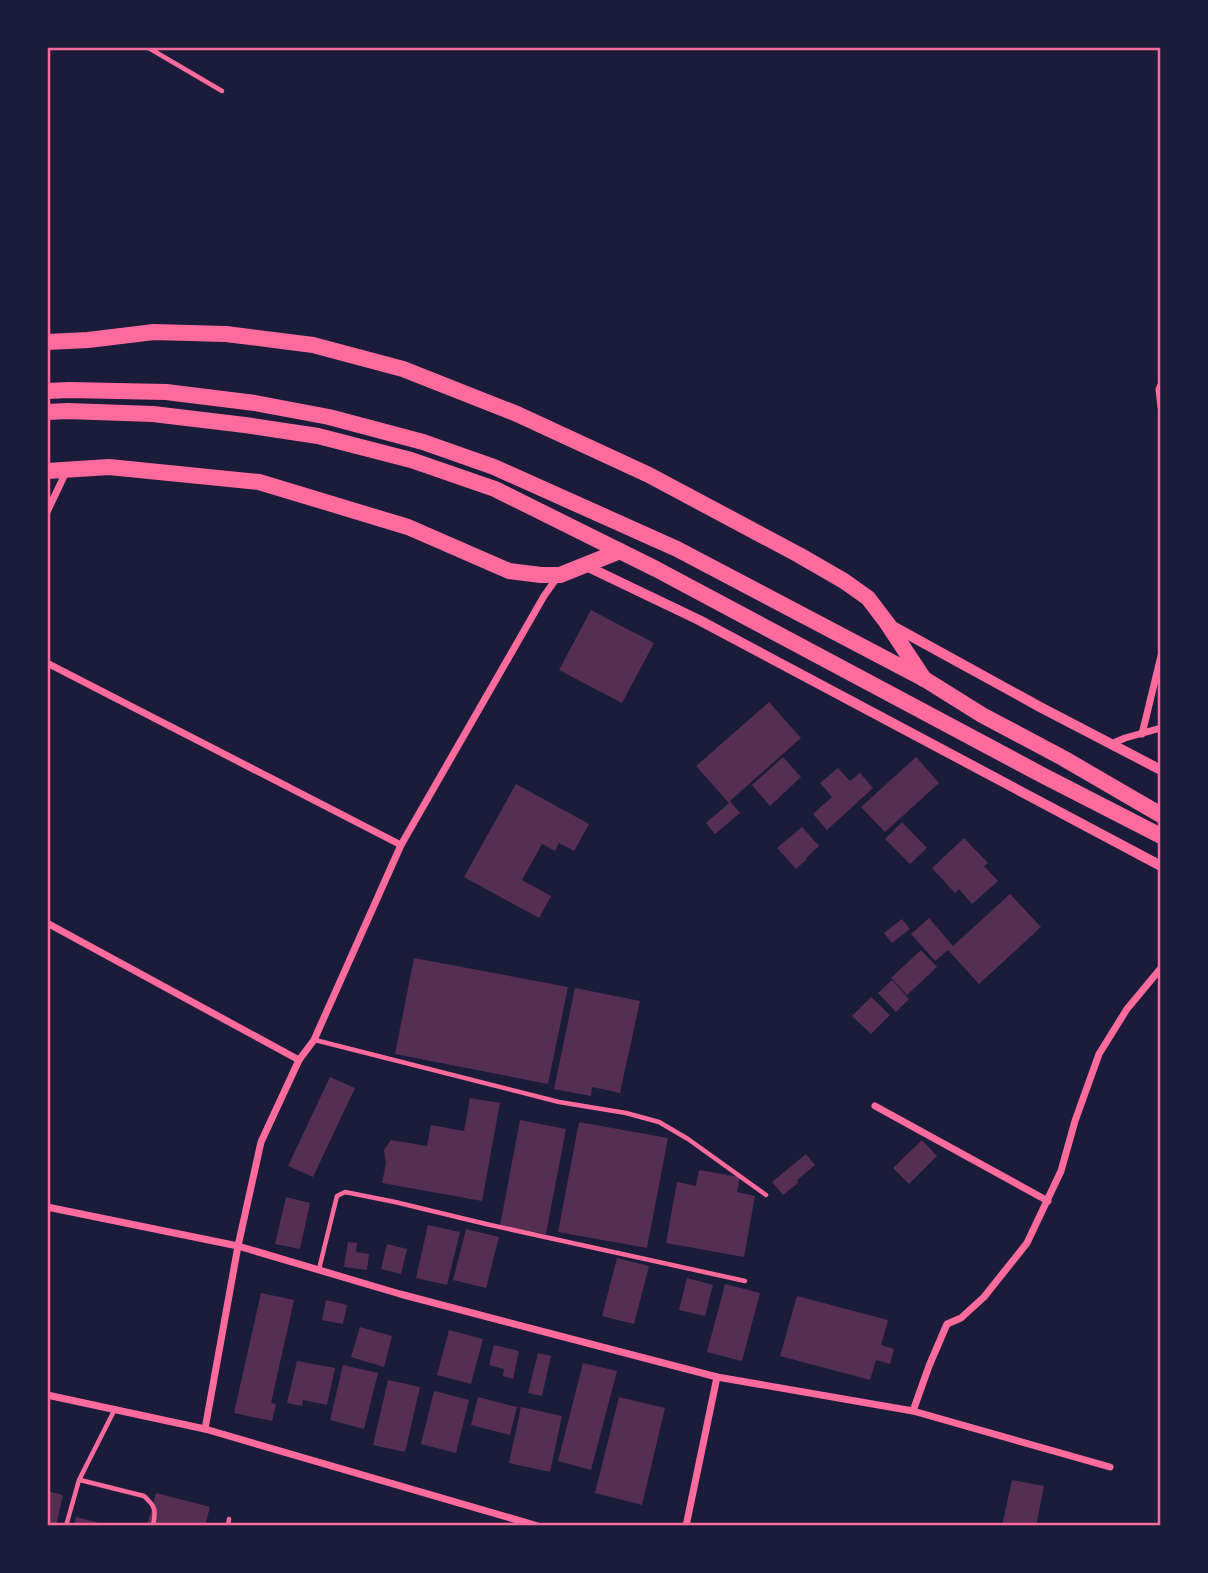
<svg xmlns="http://www.w3.org/2000/svg" width="1208" height="1573" viewBox="0 0 1208 1573" font-family="'Roboto Serif',serif">
  <style>
    .building { fill: #542f53 }
    .lines { fill: none; stroke-linecap: round; stroke-linejoin: round }
    .service { stroke: #ff6b9d; stroke-width: 4.5 }
    .minor { stroke: #ff6b9d; stroke-width: 7 }
    .tertiary { stroke: #ff6b9d; stroke-width: 10 }
    .trunk { stroke: #ff6b9d; stroke-width: 16 }
    .neatline { fill: none; stroke: #ff6b9d; stroke-width: 2.5 }
  </style>
  <rect width="100%" height="100%" fill="#1b1b3a"/>
  <g class="building">
    <path d="M 591,610 L 654,643 L 622,703 L 559,670 Z"/>
    <path d="M 769,702 L 801,738 L 730,801 L 740,813 L 715,834 L 706,823 L 729,803 L 696,766 Z"/>
    <path d="M 783,757 L 801,777 L 770,806 L 752,785 Z"/>
    <path d="M 916,757 L 939,783 L 885,832 L 861,807 Z"/>
    <path d="M 838,768 L 850,781 L 860,773 L 873,788 L 827,830 L 813,814 L 832,797 L 820,783 Z"/>
    <path d="M 516,784 L 589,824 L 574,851 L 559,843 L 555,851 L 542,844 L 522,880 L 551,896 L 539,918 L 464,877 Z"/>
    <path d="M 902,822 L 927,848 L 910,864 L 885,839 Z"/>
    <path d="M 802,827 L 819,846 L 806,858 L 807,859 L 796,869 L 777,848 Z"/>
    <path d="M 964,838 L 988,863 L 984,866 L 998,881 L 972,904 L 959,889 L 955,893 L 932,868 Z"/>
    <path d="M 1010,894 L 1041,927 L 979,984 L 948,950 L 935,961 L 911,934 L 929,918 L 953,946 Z"/>
    <path d="M 902,919 L 910,929 L 892,943 L 884,933 Z"/>
    <path d="M 921,950 L 937,967 L 907,995 L 891,978 Z"/>
    <path d="M 414,958 L 568,987 L 548,1084 L 395,1054 Z"/>
    <path d="M 892,980 L 909,999 L 896,1012 L 878,993 Z"/>
    <path d="M 575,988 L 640,1001 L 620,1093 L 592,1087 L 591,1096 L 554,1089 Z"/>
    <path d="M 871,997 L 890,1015 L 871,1034 L 852,1016 Z"/>
    <path d="M 330,1077 L 355,1088 L 313,1177 L 288,1166 Z"/>
    <path d="M 470,1098 L 500,1103 L 482,1201 L 382,1183 L 386,1163 L 384,1150 L 391,1140 L 427,1146 L 431,1125 L 464,1131 Z"/>
    <path d="M 520,1120 L 566,1129 L 546,1234 L 500,1226 Z"/>
    <path d="M 579,1122 L 668,1138 L 647,1248 L 558,1232 Z"/>
    <path d="M 922,1140 L 937,1156 L 909,1184 L 893,1168 Z"/>
    <path d="M 806,1154 L 815,1165 L 797,1180 L 798,1183 L 783,1195 L 772,1182 Z"/>
    <path d="M 699,1170 L 740,1177 L 737,1192 L 755,1196 L 744,1257 L 666,1243 L 677,1182 L 696,1186 Z"/>
    <path d="M 286,1197 L 310,1203 L 300,1249 L 275,1244 Z"/>
    <path d="M 428,1225 L 460,1232 L 447,1285 L 416,1278 Z"/>
    <path d="M 466,1229 L 499,1237 L 486,1288 L 453,1280 Z"/>
    <path d="M 348,1242 L 357,1243 L 356,1252 L 369,1254 L 367,1270 L 344,1267 Z"/>
    <path d="M 387,1244 L 407,1249 L 401,1274 L 381,1269 Z"/>
    <path d="M 617,1258 L 649,1266 L 634,1324 L 602,1316 Z"/>
    <path d="M 687,1278 L 713,1285 L 705,1316 L 679,1310 Z"/>
    <path d="M 725,1284 L 760,1293 L 742,1361 L 707,1352 Z"/>
    <path d="M 261,1293 L 294,1300 L 271,1403 L 276,1404 L 272,1421 L 234,1413 Z"/>
    <path d="M 797,1296 L 888,1320 L 881,1345 L 894,1349 L 890,1364 L 876,1360 L 870,1380 L 780,1356 Z"/>
    <path d="M 326,1300 L 347,1305 L 343,1324 L 322,1320 Z"/>
    <path d="M 360,1327 L 392,1336 L 384,1367 L 351,1357 Z"/>
    <path d="M 449,1330 L 483,1339 L 471,1384 L 437,1375 Z"/>
    <path d="M 494,1345 L 519,1351 L 513,1379 L 503,1376 L 504,1369 L 489,1365 Z"/>
    <path d="M 538,1353 L 551,1356 L 542,1396 L 528,1393 Z"/>
    <path d="M 297,1361 L 335,1368 L 327,1405 L 303,1400 L 302,1406 L 287,1403 Z"/>
    <path d="M 583,1363 L 617,1371 L 591,1470 L 558,1461 Z"/>
    <path d="M 343,1365 L 378,1373 L 364,1429 L 330,1420 Z"/>
    <path d="M 388,1380 L 420,1387 L 405,1452 L 373,1445 Z"/>
    <path d="M 434,1391 L 469,1400 L 456,1453 L 421,1444 Z"/>
    <path d="M 478,1397 L 517,1407 L 510,1435 L 471,1425 Z"/>
    <path d="M 619,1397 L 665,1408 L 642,1505 L 595,1493 Z"/>
    <path d="M 521,1407 L 562,1416 L 550,1472 L 509,1463 Z"/>
    <path d="M 1012,1480 L 1044,1486 L 1036,1526 L 1002,1526 Z"/>
    <path d="M 47,1491 L 63,1495 L 56,1526 L 47,1526 Z"/>
    <path d="M 156,1493 L 210,1507 L 205,1526 L 147,1526 Z"/>
    <path d="M 76,1517 L 107,1525 L 107,1526 L 74,1526 Z"/>
  </g>
  <g class="lines">
    <g class="service">
      <path d="M 147,47 L 222,91"/>
      <path d="M 1159,47 L 1161,50"/>
      <path d="M 315,1040 L 559,1102 L 626,1113 L 659,1122 L 688,1139 L 766,1195"/>
      <path d="M 319,1269 L 337,1196 L 345,1192 L 395,1202 L 486,1224 L 745,1281"/>
      <path d="M 80,1480 L 144,1496 C 156,1507 156,1510 153,1526"/>
      <path d="M 66,1526 L 79,1480 L 115,1409"/>
      <path d="M 228,1526 L 229,1519"/>
    </g>
    <g class="minor">
      <path d="M 1161,385 L 1159,389 L 1161,407"/>
      <path d="M 47,512 L 66,472"/>
      <path d="M 47,663 L 401,845"/>
      <path d="M 1142,734 L 1161,656"/>
      <path d="M 1111,744 L 1125,738 L 1161,728"/>
      <path d="M 47,923 L 299,1060"/>
      <path d="M 875,1106 L 1048,1201"/>
      <path d="M 47,1207 L 238,1246 L 400,1294 L 717,1377 L 913,1411 L 1110,1467"/>
      <path d="M 47,1395 L 205,1429 L 538,1526"/>
      <path d="M 913,1411 L 929,1366 L 947,1324 L 961,1318 L 984,1297 L 1027,1243 L 1061,1171 L 1075,1121 L 1099,1054 L 1127,1009 L 1161,968"/>
      <path d="M 205,1429 L 238,1246 L 261,1142 L 299,1060 L 314,1040 L 401,845 L 544,596 L 559,575"/>
      <path d="M 686,1526 L 717,1377"/>
    </g>
    <g class="tertiary">
      <path d="M 584,565 L 699,620 L 1161,866"/>
      <path d="M 889,624 L 1040,707 L 1161,770"/>
    </g>
    <g class="trunk">
      <path d="M 47,342 L 88,340 L 154,332 L 226,334 L 313,345 L 403,369 L 517,414 L 649,475 L 799,555 L 844,581 L 868,598 L 887,623 L 924,679"/>
      <path d="M 47,391 L 69,390 L 166,392 L 255,403 L 329,417 L 423,442 L 494,467 L 677,549 L 926,680 L 982,715 L 1063,758 L 1161,815"/>
      <path d="M 47,412 L 67,411 L 153,414 L 245,425 L 318,436 L 411,460 L 495,489 L 656,569 L 1042,775 L 1161,836"/>
      <path d="M 47,471 L 109,467 L 259,482 L 408,527 L 509,571 L 541,575 L 560,575 L 620,551"/>
    </g>
  </g>
  <rect width="1208" height="1573" fill="none" stroke="#1b1b3a" stroke-width="98"/>
  <rect x="49" y="49" width="1110" height="1475" class="neatline"/>
</svg>
